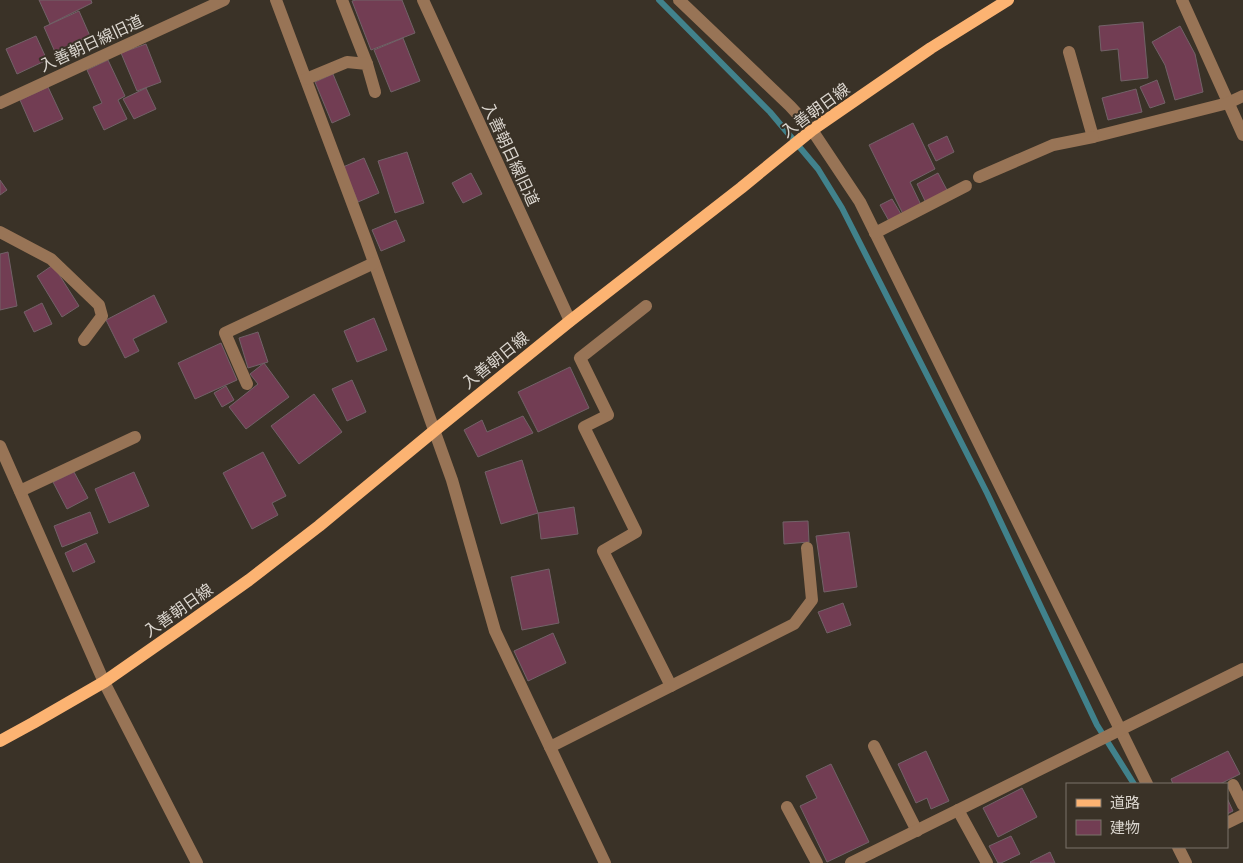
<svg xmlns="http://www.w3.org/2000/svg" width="1243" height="863" viewBox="0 0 1243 863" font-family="'DejaVu Sans','Noto Sans JP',sans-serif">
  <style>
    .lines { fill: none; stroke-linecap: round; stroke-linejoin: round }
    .stream { stroke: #41828c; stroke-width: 6 }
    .building { fill: #723d53; stroke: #726268 }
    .minor { stroke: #987456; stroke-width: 12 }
    .major { stroke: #fcb372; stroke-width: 12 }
    .labels { text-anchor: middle; stroke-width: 4; stroke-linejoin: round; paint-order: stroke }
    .street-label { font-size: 16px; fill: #dad5ce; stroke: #3a3227 }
  </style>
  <rect width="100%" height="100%" fill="#3a3227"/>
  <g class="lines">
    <path class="stream" d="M 659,0 L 770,112 L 818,169 L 842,208 L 987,493 L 1097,725 L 1134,784"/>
  </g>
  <g class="building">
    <path d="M 39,0 L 91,0 L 92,3 L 50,24 Z"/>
    <path d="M 356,0 L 402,0 L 415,33 L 371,50 L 352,1 Z"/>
    <path d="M 79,11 L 90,36 L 55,52 L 44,27 Z"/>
    <path d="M 1143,22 L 1148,78 L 1121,81 L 1118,49 L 1101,51 L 1099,26 Z"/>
    <path d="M 1180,26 L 1195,54 L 1203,92 L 1175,100 L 1165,65 L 1152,42 Z"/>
    <path d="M 36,36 L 47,60 L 17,74 L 6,49 Z"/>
    <path d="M 403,38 L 420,81 L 391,92 L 374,50 Z"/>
    <path d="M 146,44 L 161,82 L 137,91 L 121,53 Z"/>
    <path d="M 108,60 L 125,96 L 118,100 L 127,119 L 104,130 L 93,107 L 102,103 L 87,70 Z"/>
    <path d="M 333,74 L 350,115 L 332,123 L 315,82 Z"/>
    <path d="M 1157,80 L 1165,103 L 1150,108 L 1140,87 Z"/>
    <path d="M 48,87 L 63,119 L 34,132 L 20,100 Z"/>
    <path d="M 146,88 L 156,109 L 134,119 L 123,99 Z"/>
    <path d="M 1136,89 L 1142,112 L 1108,120 L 1102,98 Z"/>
    <path d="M 913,123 L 935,169 L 910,182 L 921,205 L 903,214 L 869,145 Z"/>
    <path d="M 947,136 L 954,152 L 936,161 L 928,145 Z"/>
    <path d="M 407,152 L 424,203 L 395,213 L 378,161 Z"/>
    <path d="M 364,158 L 379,193 L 358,202 L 343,167 Z"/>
    <path d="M 471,173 L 482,194 L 463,203 L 452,183 Z"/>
    <path d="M 938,173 L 948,192 L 926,203 L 917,184 Z"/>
    <path d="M 0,180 L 7,190 L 0,195 Z"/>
    <path d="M 892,199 L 901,214 L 889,221 L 880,205 Z"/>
    <path d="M 396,220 L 405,241 L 381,251 L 372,230 Z"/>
    <path d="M 8,252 L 17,306 L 0,310 L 0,254 Z"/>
    <path d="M 53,265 L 79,306 L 62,317 L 37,276 Z"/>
    <path d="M 154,295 L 167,322 L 133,339 L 139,351 L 125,358 L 106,320 Z"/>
    <path d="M 42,303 L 52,324 L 34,332 L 24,312 Z"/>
    <path d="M 374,318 L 387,350 L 357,362 L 344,331 Z"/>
    <path d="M 258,332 L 268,362 L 248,368 L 239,338 Z"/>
    <path d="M 221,343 L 237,380 L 195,399 L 178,363 Z"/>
    <path d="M 264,363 L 289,397 L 246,429 L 229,407 L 258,384 L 250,374 Z"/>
    <path d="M 570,367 L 589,408 L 538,432 L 518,392 Z"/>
    <path d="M 352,380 L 366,412 L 347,421 L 332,389 Z"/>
    <path d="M 226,386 L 234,400 L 222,407 L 214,393 Z"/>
    <path d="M 314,394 L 342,432 L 299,464 L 271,426 Z"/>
    <path d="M 523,416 L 533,433 L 478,457 L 464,430 L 482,420 L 487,432 Z"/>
    <path d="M 263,452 L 286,496 L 272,503 L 278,515 L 252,529 L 223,473 Z"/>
    <path d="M 522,460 L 538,513 L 501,524 L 485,472 Z"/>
    <path d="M 74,472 L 88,498 L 67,509 L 53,482 Z"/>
    <path d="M 134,472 L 149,506 L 109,523 L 95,489 Z"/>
    <path d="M 574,507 L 578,534 L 541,539 L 538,513 Z"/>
    <path d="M 90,512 L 98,533 L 62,547 L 54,526 Z"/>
    <path d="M 808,521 L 809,542 L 784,544 L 783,522 Z"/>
    <path d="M 849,532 L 857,587 L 824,592 L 816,536 Z"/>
    <path d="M 86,543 L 95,562 L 73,572 L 65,553 Z"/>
    <path d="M 549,569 L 559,623 L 522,630 L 511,577 Z"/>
    <path d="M 843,603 L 851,625 L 827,633 L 818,612 Z"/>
    <path d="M 553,633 L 566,663 L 528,681 L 514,651 Z"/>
    <path d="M 926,751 L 949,801 L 931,809 L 927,798 L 916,803 L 898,764 Z"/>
    <path d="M 1228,751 L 1240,774 L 1220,784 L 1173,784 L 1171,779 Z"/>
    <path d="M 831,764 L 869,842 L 827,862 L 800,806 L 817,798 L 806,776 Z"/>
    <path d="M 1022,788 L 1037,817 L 998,837 L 983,808 Z"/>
    <path d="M 1227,798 L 1233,811 L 1227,814 Z"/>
    <path d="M 1011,836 L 1020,854 L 1001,863 L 998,863 L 989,846 Z"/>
    <path d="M 1050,852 L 1055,863 L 1031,863 L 1030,862 Z"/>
  </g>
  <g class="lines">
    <g class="minor">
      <path d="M 276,0 L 366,240 L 452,480 L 495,631 L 605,863"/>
      <path d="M 342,0 L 367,64"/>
      <path d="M 423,0 L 570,321"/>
      <path d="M 679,0 L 790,106 L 812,130 L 860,202 L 1147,784"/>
      <path d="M 1182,0 L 1243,135"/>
      <path d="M 1069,52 L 1093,137 L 1228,103 L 1243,96"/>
      <path d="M 306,79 L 347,62 L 367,64 L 375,92"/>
      <path d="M 0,103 L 224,0"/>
      <path d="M 979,177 L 1053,145 L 1093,137"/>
      <path d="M 0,232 L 51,259 L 99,305 L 102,316 L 84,340"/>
      <path d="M 875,233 L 966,186"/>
      <path d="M 646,306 L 580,358 L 608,415 L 584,427 L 636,532 L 603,551 L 671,686"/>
      <path d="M 247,384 L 225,333 L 374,263"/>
      <path d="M 0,446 L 104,682 L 197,863"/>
      <path d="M 20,491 L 135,437"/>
      <path d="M 874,746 L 917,831"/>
      <path d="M 550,747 L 794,624 L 812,600 L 807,548"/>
      <path d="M 1233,785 L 1243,805"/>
      <path d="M 787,807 L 817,863"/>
      <path d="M 958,810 L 987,863"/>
      <path d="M 1227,823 L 1243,815"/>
      <path d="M 1178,847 L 1186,863"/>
      <path d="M 851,863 L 1243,669"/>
    </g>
    <path class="major" d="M 0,741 L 33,723 L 104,682 L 180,629 L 249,580 L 319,526 L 434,431 L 570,321 L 741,188 L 812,130 L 931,48 L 1008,0"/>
  </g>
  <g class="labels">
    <g class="street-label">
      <text transform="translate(91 43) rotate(-25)" y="6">入善朝日線旧道</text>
      <text transform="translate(815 110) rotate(-36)" y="6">入善朝日線</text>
      <text transform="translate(511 154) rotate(65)" y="6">入善朝日線旧道</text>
      <text transform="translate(495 360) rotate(-39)" y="6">入善朝日線</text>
      <text transform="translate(178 610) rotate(-35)" y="6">入善朝日線</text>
    </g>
  </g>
  <rect x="1066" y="783" width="162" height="65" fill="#3a3227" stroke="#7a736a"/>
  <rect x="1076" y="799" width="25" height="8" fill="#fcb372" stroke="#7a736a"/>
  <text x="1110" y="808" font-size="15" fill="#dad5ce">道路</text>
  <rect x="1076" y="820" width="25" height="15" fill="#723d53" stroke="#7a736a"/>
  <text x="1110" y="833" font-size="15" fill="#dad5ce">建物</text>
</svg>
